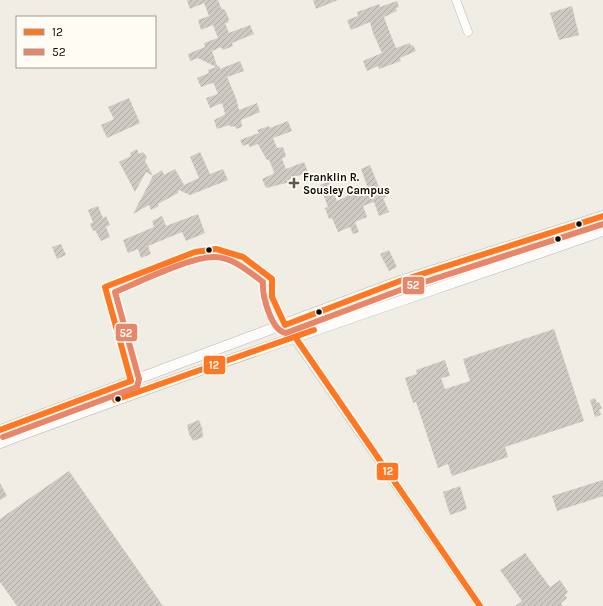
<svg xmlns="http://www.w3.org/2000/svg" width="603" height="606" viewBox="0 0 603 606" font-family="Karla,sans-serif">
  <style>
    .building { fill: url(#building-hatch) }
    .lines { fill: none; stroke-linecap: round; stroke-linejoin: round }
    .minor-casing { stroke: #b6b4ae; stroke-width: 9 }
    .major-casing { stroke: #b6b4ae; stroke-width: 11 }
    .minor { stroke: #fdfcfb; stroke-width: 8 }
    .major { stroke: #fdfcfb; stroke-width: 10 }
    .bus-1-casing { stroke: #fffcf3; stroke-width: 9 }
    .bus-2-casing { stroke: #fffcf3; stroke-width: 9 }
    .bus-1 { stroke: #ff7723; stroke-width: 6 }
    .bus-2 { stroke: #e98568; stroke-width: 6 }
    .poi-dot { fill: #5c5a54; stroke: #fffcf3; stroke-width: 1.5 }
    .bus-dot { fill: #0d0b07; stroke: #fffcf3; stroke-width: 1.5 }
    .labels { text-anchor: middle; stroke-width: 3.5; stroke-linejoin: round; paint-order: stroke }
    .poi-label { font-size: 11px; font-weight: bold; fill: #0d0b07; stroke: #fffcf3; text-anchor: start }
    .line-badge { stroke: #fffcf3; stroke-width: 1.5 }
    .badge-label { font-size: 11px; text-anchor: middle; font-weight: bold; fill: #fff }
  </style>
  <defs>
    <pattern id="building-hatch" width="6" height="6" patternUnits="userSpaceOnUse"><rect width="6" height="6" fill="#cdcac4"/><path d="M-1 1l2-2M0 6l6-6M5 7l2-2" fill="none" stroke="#afaca7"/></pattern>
  </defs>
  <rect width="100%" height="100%" fill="#f0ede4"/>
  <g class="building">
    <path d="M 187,0 L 218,0 L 221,8 L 225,10 L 229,19 L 228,23 L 225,23 L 229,33 L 250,25 L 254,34 L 232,43 L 233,46 L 223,50 L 221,47 L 212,51 L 217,66 L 219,66 L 220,69 L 240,61 L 244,71 L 227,77 L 236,98 L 239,110 L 257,103 L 260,112 L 241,120 L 242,127 L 236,129 L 235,126 L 231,127 L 229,125 L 217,129 L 214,120 L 224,115 L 225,113 L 222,103 L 210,108 L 206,98 L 218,94 L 214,84 L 212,83 L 201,87 L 197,78 L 209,73 L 208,70 L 216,67 L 198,58 L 190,61 L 188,54 L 205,47 L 204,43 L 218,38 L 213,25 L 201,30 L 198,20 L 209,16 L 204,3 L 190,9 Z"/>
    <path d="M 313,0 L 338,0 L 316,9 Z"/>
    <path d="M 397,1 L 399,7 L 396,8 L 397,11 L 384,17 L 388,28 L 396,48 L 410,43 L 411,46 L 413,45 L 416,51 L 400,58 L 401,61 L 379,69 L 378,66 L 367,71 L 363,61 L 382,53 L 373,33 L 370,22 L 351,30 L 347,20 L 358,16 L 357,12 L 374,6 L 379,4 L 380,7 Z"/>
    <path d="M 572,6 L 579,35 L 559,40 L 550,13 Z"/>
    <path d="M 129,98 L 140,123 L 107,138 L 101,125 L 114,119 L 108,107 Z"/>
    <path d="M 288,121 L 292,131 L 273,138 L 277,148 L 283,147 L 286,156 L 282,159 L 286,169 L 304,162 L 308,172 L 289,179 L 290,182 L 266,188 L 262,179 L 273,174 L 274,172 L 269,160 L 267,160 L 258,144 L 250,147 L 248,144 L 243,146 L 240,140 L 259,133 L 257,130 L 269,126 L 270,128 Z"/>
    <path d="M 137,149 L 139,154 L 143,152 L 147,157 L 145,161 L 153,176 L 162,170 L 164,175 L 175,169 L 184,185 L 199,178 L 190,157 L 200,152 L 210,174 L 223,169 L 228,180 L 190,195 L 179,190 L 178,193 L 158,204 L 159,206 L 151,210 L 149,205 L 133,214 L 153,176 L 146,172 L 135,192 L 119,162 L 131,156 L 130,153 Z"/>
    <path d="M 370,165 L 379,187 L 382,186 L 386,197 L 383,198 L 389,212 L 379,216 L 374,202 L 363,206 L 367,217 L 355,222 L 359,232 L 353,234 L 350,227 L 338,232 L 332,218 L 329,219 L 325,208 L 328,207 L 320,185 L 329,181 L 337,201 L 347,196 L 347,194 L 368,188 L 361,169 Z"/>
    <path d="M 98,206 L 103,218 L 106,216 L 110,225 L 106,227 L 110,237 L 101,241 L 95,230 L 93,231 L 90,224 L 93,222 L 88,210 Z"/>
    <path d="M 198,214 L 205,233 L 186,241 L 182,232 L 148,246 L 151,254 L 141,258 L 138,249 L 128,253 L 123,240 L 154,227 L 152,221 L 162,216 L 166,226 Z"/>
    <path d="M 61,244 L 66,255 L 57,259 L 52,247 Z"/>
    <path d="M 389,250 L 397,267 L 389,271 L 380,254 Z"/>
    <path d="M 554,329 L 584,421 L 505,447 L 508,457 L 452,476 L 448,464 L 438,468 L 416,402 L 413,403 L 405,378 L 417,374 L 416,370 L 445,360 L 450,376 L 441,378 L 445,389 L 470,381 L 463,359 Z"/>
    <path d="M 595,398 L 597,403 L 599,402 L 602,409 L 599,409 L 601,415 L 595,417 L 590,400 Z"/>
    <path d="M 199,420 L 202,428 L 203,437 L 193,441 L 189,434 L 187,425 Z"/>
    <path d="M 69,471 L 163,606 L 17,606 L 0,582 L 0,519 Z"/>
    <path d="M 603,480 L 603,496 L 557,511 L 552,496 Z"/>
    <path d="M 0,483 L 7,496 L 0,500 Z"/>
    <path d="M 460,486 L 467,509 L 450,515 L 443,492 Z"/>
    <path d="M 525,553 L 550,587 L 560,580 L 568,592 L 565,595 L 567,598 L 561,603 L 563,606 L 515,606 L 522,601 L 500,570 Z"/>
  </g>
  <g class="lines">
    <defs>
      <g id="minor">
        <path d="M 456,0 L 468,32"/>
        <path d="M 285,325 L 480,606"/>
      </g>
      <g id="major">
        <path d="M 0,430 L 400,281 L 603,216"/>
        <path d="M 0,443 C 200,368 402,301 603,231"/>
      </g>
    </defs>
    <use href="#minor" class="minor-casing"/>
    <use href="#major" class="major-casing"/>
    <use href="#minor" class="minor"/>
    <use href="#major" class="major"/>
    <defs>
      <g id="bus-1">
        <path d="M 295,337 L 480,606"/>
        <path d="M 115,400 L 314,330"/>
        <path d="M 0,430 L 131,381 L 105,287 L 195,252 L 216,249 L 243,257 L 272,279 L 272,297 L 285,325 L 400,281 L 603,216"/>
      </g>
      <path id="bus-2" d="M 3,437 L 137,387 L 139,379 L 115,292 C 139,282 190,257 214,257 C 233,257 249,272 263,282 C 262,295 271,331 286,333 L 403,289 L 603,224"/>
    </defs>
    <use href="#bus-1" class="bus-1-casing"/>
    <use href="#bus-2" class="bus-2-casing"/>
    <use href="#bus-1" class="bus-1"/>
    <use href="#bus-2" class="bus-2"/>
  </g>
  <path class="poi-dot" d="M292 177h4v4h4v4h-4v4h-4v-4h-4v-4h4z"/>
  <g class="bus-dot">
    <circle cx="579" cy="224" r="3.5"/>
    <circle cx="558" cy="239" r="3.5"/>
    <circle cx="209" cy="250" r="3.5"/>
    <circle cx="319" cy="312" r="3.5"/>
    <circle cx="118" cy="399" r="3.5"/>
  </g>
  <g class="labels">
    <g class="poi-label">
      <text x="303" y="181">Franklin R.<tspan x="303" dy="13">Sousley Campus</tspan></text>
    </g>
  </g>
  <g class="line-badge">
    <rect x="402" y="276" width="23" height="19" rx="4" fill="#e98568"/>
    <rect x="115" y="323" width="23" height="19" rx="4" fill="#e98568"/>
    <rect x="203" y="355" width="23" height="20" rx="4" fill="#ff7723"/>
    <rect x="376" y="462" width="23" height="19" rx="4" fill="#ff7723"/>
  </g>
  <g class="badge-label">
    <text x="413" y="289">52</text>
    <text x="126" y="337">52</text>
    <text x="214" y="369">12</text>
    <text x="388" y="475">12</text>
  </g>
  <rect x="16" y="16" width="140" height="52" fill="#fffcf3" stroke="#9e9c95"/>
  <rect x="24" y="29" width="20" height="6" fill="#ff7723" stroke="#9e9c95"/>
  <text x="52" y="36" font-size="12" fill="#0d0b07">12</text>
  <rect x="24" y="49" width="20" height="6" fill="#e98568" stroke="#9e9c95"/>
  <text x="52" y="56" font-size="12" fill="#0d0b07">52</text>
</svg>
